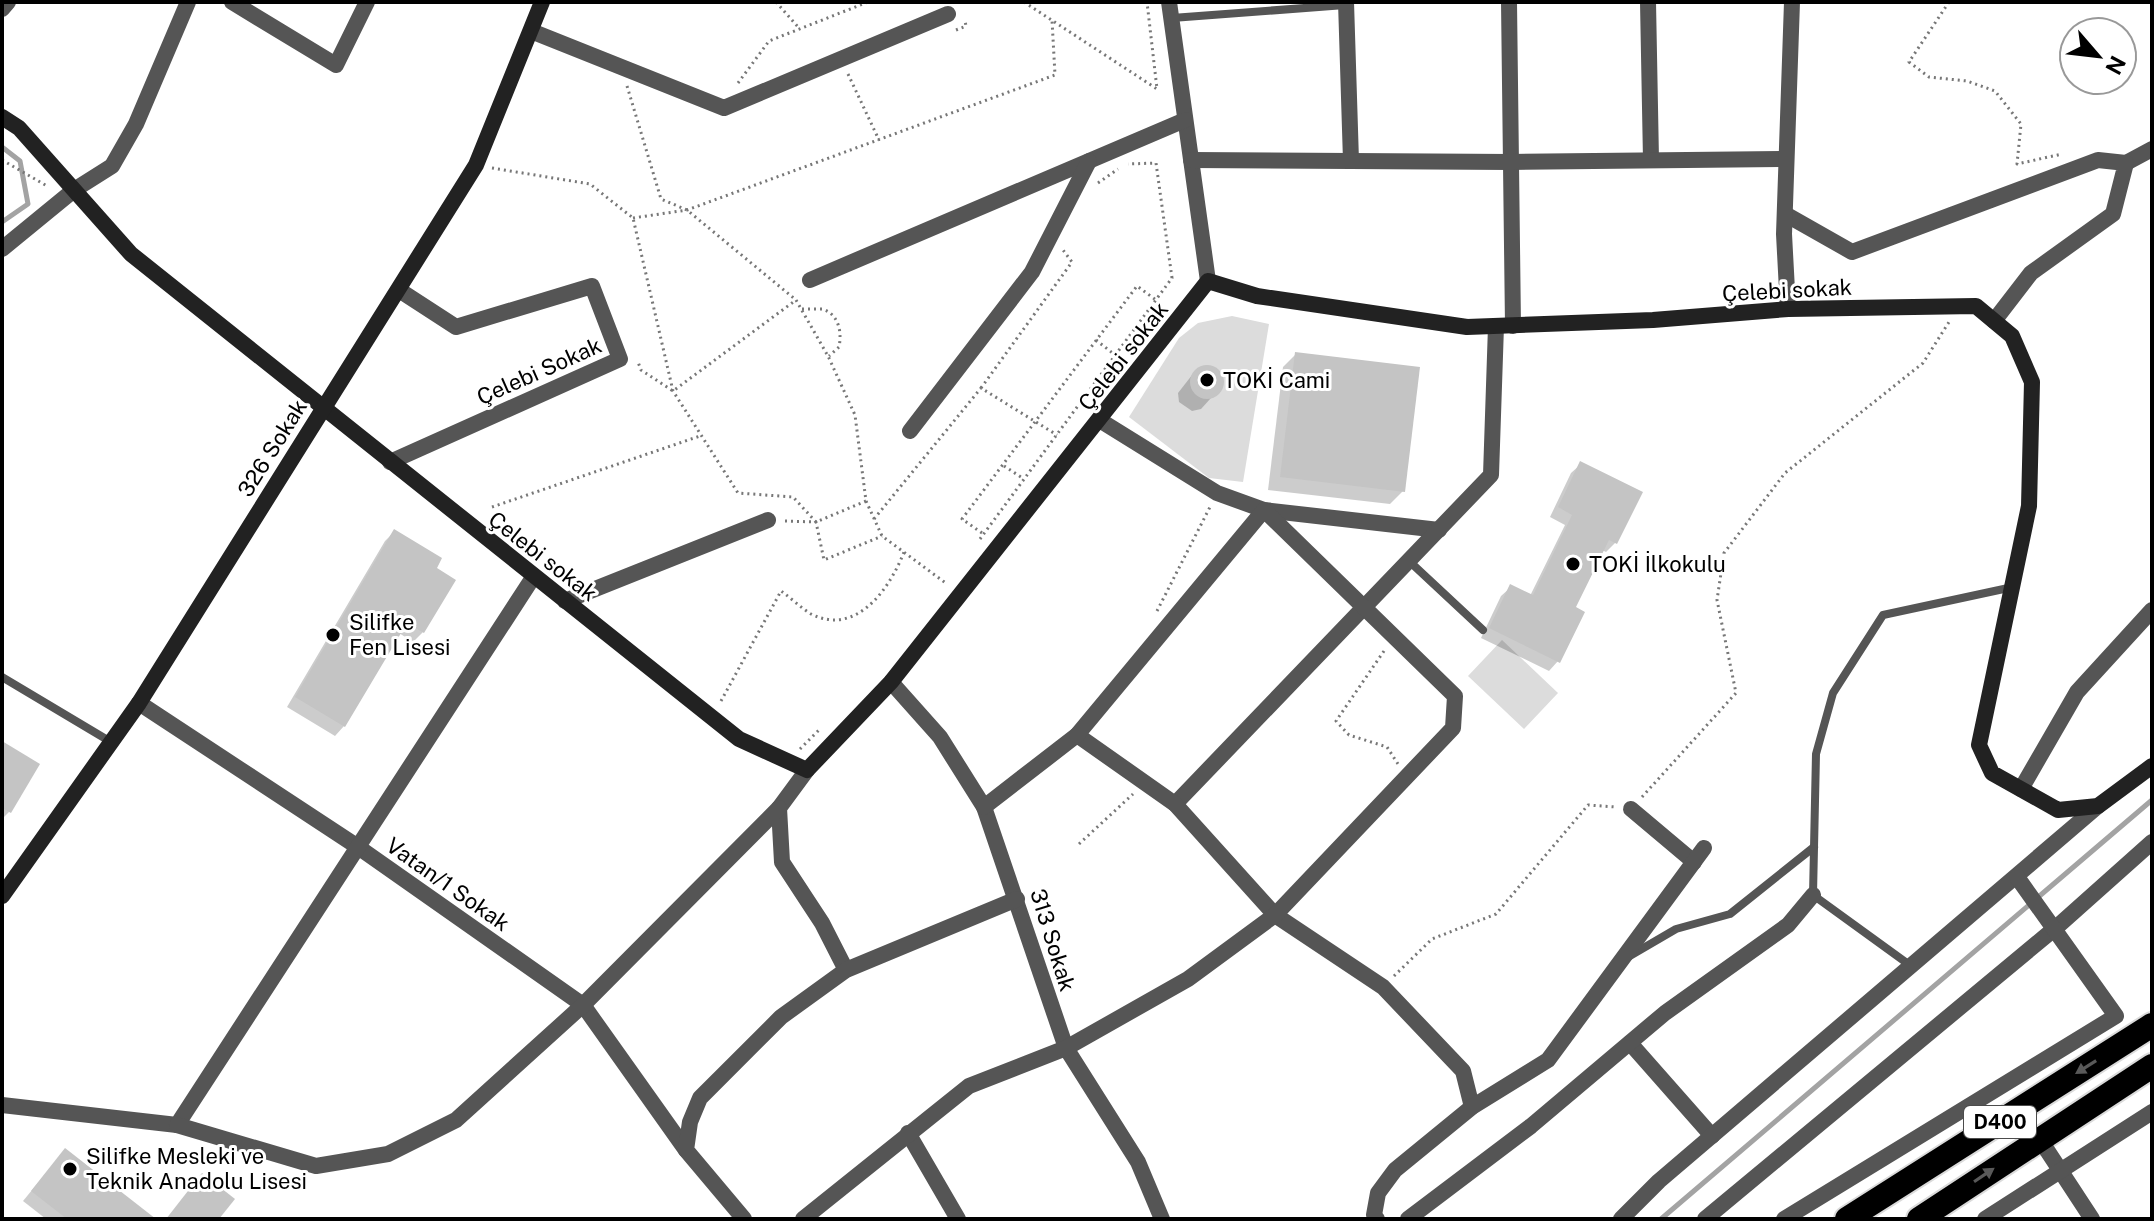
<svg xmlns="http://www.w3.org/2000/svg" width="2154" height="1221" viewBox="0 0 2154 1221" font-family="'Public Sans',sans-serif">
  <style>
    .green { fill: #dcdcdc }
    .shadow { fill: #0003 }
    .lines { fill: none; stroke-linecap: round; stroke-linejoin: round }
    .stream { stroke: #a3a3a3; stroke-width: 5 }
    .building { fill: #c4c4c4 }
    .highway-casing { stroke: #dbdbdb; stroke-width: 28 }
    .path { stroke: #777; stroke-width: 3; stroke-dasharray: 2 4; stroke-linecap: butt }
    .lane { stroke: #555; stroke-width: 8 }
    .street { stroke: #555; stroke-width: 16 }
    .secondary { stroke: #222; stroke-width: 16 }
    .highway { stroke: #000; stroke-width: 24 }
    .oneway { fill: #595959 }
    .poi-dot { fill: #000; stroke: #fff; stroke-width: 3 }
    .labels { text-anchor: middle; stroke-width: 6; stroke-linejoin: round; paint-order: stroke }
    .shield { fill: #fff; stroke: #4c4c4c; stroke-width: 2 }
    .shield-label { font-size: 20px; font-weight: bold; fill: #000 }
    .street-label { font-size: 22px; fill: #000; stroke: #fff }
    .poi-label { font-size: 22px; fill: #000; stroke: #fff; text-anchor: start }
  </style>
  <rect width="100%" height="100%" fill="#fff"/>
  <g class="green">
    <path d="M 1232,316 L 1269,324 L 1243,482 L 1209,478 L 1129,417 L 1179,338 L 1198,323 Z"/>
    <path d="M 1502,640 L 1558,693 L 1524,729 L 1468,676 Z"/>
  </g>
  <g class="shadow">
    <path d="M 1296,354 L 1403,491 L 1390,504 L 1268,490 L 1283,367 Z"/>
    <path d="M 1211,367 L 1219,372 L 1221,387 L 1201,409 L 1192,411 L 1179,402 L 1178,393 L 1196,370 Z"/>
    <path d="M 1581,464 L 1616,542 L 1606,552 L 1602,550 L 1573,608 L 1558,661 L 1549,671 L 1481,638 L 1501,596 L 1511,587 L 1530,596 L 1565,525 L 1550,517 L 1571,473 Z"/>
    <path d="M 394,532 L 434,569 L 423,632 L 413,642 L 399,633 L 344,726 L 335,736 L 287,707 L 385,541 Z"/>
    <path d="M 2,744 L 9,812 L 2,819 Z"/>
    <path d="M 65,1150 L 153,1219 L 46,1219 L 23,1201 Z"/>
  </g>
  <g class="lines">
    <g class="stream">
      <path d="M 2,147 L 20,161 L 28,204 L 2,222"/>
      <path d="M 1661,1219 L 2152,800"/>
    </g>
  </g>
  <g class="building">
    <path d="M 1295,352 L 1420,367 L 1405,492 L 1280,477 Z"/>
    <circle cx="1207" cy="382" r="17"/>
    <path d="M 1580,461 L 1643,492 L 1617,544 L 1609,540 L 1576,607 L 1585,612 L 1560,663 L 1489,628 L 1510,584 L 1533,595 L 1572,515 L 1558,507 Z"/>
    <path d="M 394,529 L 442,558 L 437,568 L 456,580 L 424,633 L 407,623 L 345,727 L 295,697 Z"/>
    <path d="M 2,741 L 40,764 L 11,813 L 2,808 Z"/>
    <path d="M 65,1148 L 156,1219 L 67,1219 L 31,1191 Z"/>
    <path d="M 202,1173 L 235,1199 L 219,1219 L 166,1219 Z"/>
  </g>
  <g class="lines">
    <defs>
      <g id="highway">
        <path d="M 1847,1219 L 2152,1025"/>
        <path d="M 1919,1219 L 2152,1066"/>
      </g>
    </defs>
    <use href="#highway" class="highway-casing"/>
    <g class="path">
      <path d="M 776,2 L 799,28"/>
      <path d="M 1024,2 L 1157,89 L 1147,2"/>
      <path d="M 1949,2 L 1909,62 L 1929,77 L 1967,81 L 1995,91 L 2021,124 L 2017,164 L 2062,154"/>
      <path d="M 956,30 L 966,26 L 965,21"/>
      <path d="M 848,74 L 879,140"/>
      <path d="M 738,83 L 769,41 L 868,2"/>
      <path d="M 627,86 L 661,199 L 687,210 L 796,300"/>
      <path d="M 2,160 L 47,186"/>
      <path d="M 492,168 L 590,184 L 633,218 L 673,391 L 738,493 L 793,497 L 816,522 L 866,501 L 855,415 L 828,356 L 796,300 L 673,391 L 641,370 L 638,362"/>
      <path d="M 1098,183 L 1118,169"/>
      <path d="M 633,218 L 687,210 L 1055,75 L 1052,20"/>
      <path d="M 802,309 L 822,309 C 839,314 842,332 839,347 L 829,356"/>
      <path d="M 1096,340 L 1115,355"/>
      <path d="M 981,388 L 1072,262 L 1063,250"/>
      <path d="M 1004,466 L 1024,479"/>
      <path d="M 866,501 L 882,536 L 947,584"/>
      <path d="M 492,507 L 700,436"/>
      <path d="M 874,519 L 981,388 L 1057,435"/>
      <path d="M 785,521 L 816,522 L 824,560 L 882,536"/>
      <path d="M 982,533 L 962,519 L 1137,286 L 1156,300"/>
      <path d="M 980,539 L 1172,278 L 1156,163 L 1128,164"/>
      <path d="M 1157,611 L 1210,507"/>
      <path d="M 1384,651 L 1336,721 L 1349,735 L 1387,747 L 1398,764"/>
      <path d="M 721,701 L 781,591 C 791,598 801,608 811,614 C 857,637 890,588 904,552"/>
      <path d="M 800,749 L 820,729"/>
      <path d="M 1642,797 L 1736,693 L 1717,600 L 1724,553 L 1785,473 L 1923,363 L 1949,322"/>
      <path d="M 1079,844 L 1133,794"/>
      <path d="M 1394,976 L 1432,939 L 1496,914 L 1588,805 L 1616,807"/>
    </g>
    <g class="lane">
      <path d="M 1172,18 L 1345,5"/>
      <path d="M 1409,561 L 1483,630"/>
      <path d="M 2,677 L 111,742"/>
      <path d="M 1628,957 L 1676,929 L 1730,914 L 1814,847"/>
      <path d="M 1911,966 L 1813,895 L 1816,754 L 1833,693 L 1883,615 L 2013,587"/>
    </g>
    <g class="street">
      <path d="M 232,2 L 336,65 L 367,2"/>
      <path d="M 1169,2 L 1208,281"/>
      <path d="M 1346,2 L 1351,161"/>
      <path d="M 1509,2 L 1513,326"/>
      <path d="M 1648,2 L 1651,160"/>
      <path d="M 2,9 L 8,2"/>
      <path d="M 531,31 L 724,108 L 948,14"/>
      <path d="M 1191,160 L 1511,162 L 1786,159"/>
      <path d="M 2126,163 L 2152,149"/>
      <path d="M 1785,214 L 1852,252 L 2098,160 L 2126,163 L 2113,214 L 2031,273 L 1994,321"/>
      <path d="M 2,249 L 74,190 L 112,166 L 136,124 L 188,2"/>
      <path d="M 810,280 L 1185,120"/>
      <path d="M 1788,309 L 1784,234 L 1792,2"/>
      <path d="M 1101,421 L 1217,493 L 1264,510 L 1439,530"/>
      <path d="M 910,431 L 1032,272 L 1089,161"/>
      <path d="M 390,462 L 620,359 L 592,286 L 456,327 L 399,290"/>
      <path d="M 565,601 L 768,520"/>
      <path d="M 891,682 L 940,737 L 984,807 L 1066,1048 L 1138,1162 L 1162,1219"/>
      <path d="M 139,703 L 358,847 L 583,1005 L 686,1150"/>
      <path d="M 807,770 L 779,808 L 782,862 L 822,923 L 846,970"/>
      <path d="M 2021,789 L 2077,692 L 2152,610"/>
      <path d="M 1175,804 L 1491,475 L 1496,326"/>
      <path d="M 984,807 L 1077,735 L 1175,804 L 1275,915 L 1383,987 L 1463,1071 L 1472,1107"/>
      <path d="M 1631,809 L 1694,862"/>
      <path d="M 1630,1043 L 1712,1136"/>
      <path d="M 2,1105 L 177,1125 L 534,576"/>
      <path d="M 177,1125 L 316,1166 L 388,1154 L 456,1120 L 583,1005 L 779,808"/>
      <path d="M 908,1133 L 958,1219"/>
      <path d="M 2039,1138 L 2092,1219"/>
      <path d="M 744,1219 L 686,1150 L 690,1122 L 700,1098 L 781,1017 L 846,970 L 1017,899"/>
      <path d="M 803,1219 L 969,1086 L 1066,1048 L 1188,979 L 1275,915 L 1453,728 L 1455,696 L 1264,510 L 1077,735"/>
      <path d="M 1377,1219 L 1374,1215 L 1378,1193 L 1395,1170 L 1472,1107 L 1548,1060 L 1704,848"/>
      <path d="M 1408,1219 L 1531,1126 L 1665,1013 L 1788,925 L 1813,895"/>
      <path d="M 1621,1219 L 1659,1181 L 2098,806"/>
      <path d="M 1705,1219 L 2059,925 L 2152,842"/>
      <path d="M 1784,1219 L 2116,1016 L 2017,877"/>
      <path d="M 1985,1219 L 2152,1112"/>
    </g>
    <g class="secondary">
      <path d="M 2,117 L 19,128 L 131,254 L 739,739 L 807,770 L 891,682 L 1208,281 L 1257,296 L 1467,327 L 1653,320 L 1788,309 L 1976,306 L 2012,336 L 2032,382 L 2029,506 L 1979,745 L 1992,773 L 2058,810 L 2098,806 L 2152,766"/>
      <path d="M 2,896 L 139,703 L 476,165 L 542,2"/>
    </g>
    <use href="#highway" class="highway"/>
  </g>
  <defs><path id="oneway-solid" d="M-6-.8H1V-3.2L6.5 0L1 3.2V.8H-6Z" transform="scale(2)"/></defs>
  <g class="oneway">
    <use href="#oneway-solid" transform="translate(2086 1067) rotate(148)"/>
    <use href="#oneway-solid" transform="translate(1984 1175) rotate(-34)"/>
  </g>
  <g class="poi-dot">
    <circle cx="1207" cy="380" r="8"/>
    <circle cx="1573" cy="564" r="8"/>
    <circle cx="333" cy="635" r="8"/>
    <circle cx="70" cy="1169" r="8"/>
  </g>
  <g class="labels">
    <rect class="shield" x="1964" y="1106" width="72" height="32" rx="6"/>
    <g class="shield-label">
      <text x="2000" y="1129">D400</text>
    </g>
    <g class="street-label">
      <text transform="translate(1787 290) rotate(-3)" y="8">Çelebi sokak</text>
      <text transform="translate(1123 356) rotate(-52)" y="8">Çelebi sokak</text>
      <text transform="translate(539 371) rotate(-24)" y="8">Çelebi Sokak</text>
      <text transform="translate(272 448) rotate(-58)" y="8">326 Sokak</text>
      <text transform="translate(543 556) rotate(38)" y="8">Çelebi sokak</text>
      <text transform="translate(448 884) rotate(35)" y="8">Vatan/1 Sokak</text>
      <text transform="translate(1053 940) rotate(73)" y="8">313 Sokak</text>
    </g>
    <g class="poi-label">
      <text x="1223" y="388">TOKİ Cami</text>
      <text x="1589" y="572">TOKİ İlkokulu</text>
      <text x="349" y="630">Silifke<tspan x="349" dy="25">Fen Lisesi</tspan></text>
      <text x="86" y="1164">Silifke Mesleki ve<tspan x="86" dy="25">Teknik Anadolu Lisesi</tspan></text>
    </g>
  </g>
  <rect width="2154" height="1221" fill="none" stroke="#000000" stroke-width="8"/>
  <g transform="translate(2098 56) rotate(118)"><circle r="38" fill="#ffffff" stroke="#999999" stroke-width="2"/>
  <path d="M0-6L14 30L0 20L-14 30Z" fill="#000000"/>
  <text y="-12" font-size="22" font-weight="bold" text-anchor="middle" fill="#000000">N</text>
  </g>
</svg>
